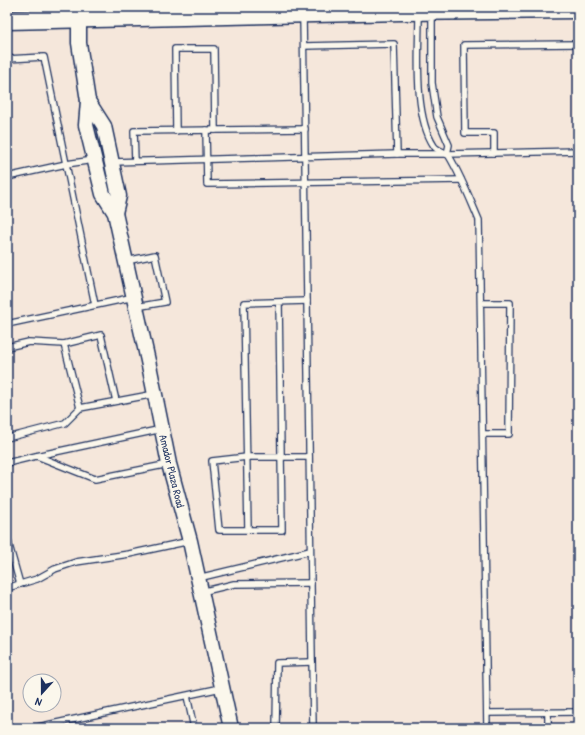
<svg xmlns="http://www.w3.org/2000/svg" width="585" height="735" viewBox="0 0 585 735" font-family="'Patrick Hand',sans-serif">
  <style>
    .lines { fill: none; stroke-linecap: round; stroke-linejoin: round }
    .service-casing { stroke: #1b2f5e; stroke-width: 8 }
    .tertiary-casing { stroke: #1b2f5e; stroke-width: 17 }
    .primary-casing { stroke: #1b2f5e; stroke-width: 21 }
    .service { stroke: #fbf7ec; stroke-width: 5.5 }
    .tertiary { stroke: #fbf7ec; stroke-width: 14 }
    .primary { stroke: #fbf7ec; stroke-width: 18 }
    .labels { text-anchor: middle; stroke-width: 3; stroke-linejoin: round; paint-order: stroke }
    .street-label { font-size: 11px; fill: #1b2f5e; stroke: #fbf7ec }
  </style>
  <rect width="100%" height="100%" fill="#f5e7db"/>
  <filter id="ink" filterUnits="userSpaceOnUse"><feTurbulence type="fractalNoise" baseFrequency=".025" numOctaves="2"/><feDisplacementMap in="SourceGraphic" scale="8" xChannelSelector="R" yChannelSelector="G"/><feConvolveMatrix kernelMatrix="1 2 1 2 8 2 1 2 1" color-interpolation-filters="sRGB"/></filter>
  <g filter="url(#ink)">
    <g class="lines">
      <defs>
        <g id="service">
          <path d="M 419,13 C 419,50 413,115 434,146 C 437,151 445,151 449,156 C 461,176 470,199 479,220 L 487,728"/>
          <path d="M 432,14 L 432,83 L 437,117 L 449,145 L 447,154"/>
          <path d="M 303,16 L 313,728"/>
          <path d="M 304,46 L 394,44 L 397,154"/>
          <path d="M 7,59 L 44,57 L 95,305"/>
          <path d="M 206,130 L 207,184 L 461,180"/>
          <path d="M 176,131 L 175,49 L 214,49 L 215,130"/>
          <path d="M 494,153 L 494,133 L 465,133 L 464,45 L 578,44"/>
          <path d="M 135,161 L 134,131 L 305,129"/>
          <path d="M 113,162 L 397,154 L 447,154 L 578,151"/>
          <path d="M 7,177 L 66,164 L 94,160"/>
          <path d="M 126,261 L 155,255 L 165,302 L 136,307"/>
          <path d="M 279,302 L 282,530 L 248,530 L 244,303 L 307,301"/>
          <path d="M 481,303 L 510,303 L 509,434 L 483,434"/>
          <path d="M 7,324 L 134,297"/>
          <path d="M 7,347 L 29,342 L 64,344"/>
          <path d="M 80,408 L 64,344 L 101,335 L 116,401"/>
          <path d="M 7,438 L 65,423 L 80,408 L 155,394"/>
          <path d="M 37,456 L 95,479 L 169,464"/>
          <path d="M 7,463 L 36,456 L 162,429"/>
          <path d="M 248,530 L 219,530 L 212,461 L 247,457 L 309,457"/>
          <path d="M 7,534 L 9,545 L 7,545"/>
          <path d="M 9,545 L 20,584"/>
          <path d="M 198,578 L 310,551"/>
          <path d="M 7,588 L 37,579 L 55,569 L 76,562 L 129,554 L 190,541"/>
          <path d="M 201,592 L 234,584 L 311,583"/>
          <path d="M 187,696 L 194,728"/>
          <path d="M 548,712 L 548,728"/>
          <path d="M 487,713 L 578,712"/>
          <path d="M 33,728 L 221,688"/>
          <path d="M 276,728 L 277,663 L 312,662"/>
        </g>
        <g id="tertiary">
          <path d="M 79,7 L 79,43 L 88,101 L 86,125 L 103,194 L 115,213 L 150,370 L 169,464 L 190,541 L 231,728"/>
          <path d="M 88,101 L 104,126 L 119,196 L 115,213"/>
        </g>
        <path id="primary" d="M 7,20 L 402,11 L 578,9"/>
      </defs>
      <use href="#service" class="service-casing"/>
      <use href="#tertiary" class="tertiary-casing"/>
      <use href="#primary" class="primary-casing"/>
      <use href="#service" class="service"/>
      <use href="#tertiary" class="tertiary"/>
      <use href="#primary" class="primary"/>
    </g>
  </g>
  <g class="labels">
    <g class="street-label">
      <text transform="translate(172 471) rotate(76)" y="4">Amador Plaza Road</text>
    </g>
  </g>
  <rect width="585" height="735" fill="none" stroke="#fbf7ec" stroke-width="24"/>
  <rect x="12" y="12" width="561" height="711" fill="none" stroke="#1b2f5e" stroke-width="1.5" filter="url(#ink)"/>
  <g transform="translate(42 693) rotate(201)"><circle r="19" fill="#fbf7ec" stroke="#a1a7b3"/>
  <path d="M0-3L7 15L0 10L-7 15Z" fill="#1b2f5e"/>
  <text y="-6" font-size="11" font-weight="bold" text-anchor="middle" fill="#1b2f5e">N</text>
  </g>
</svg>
